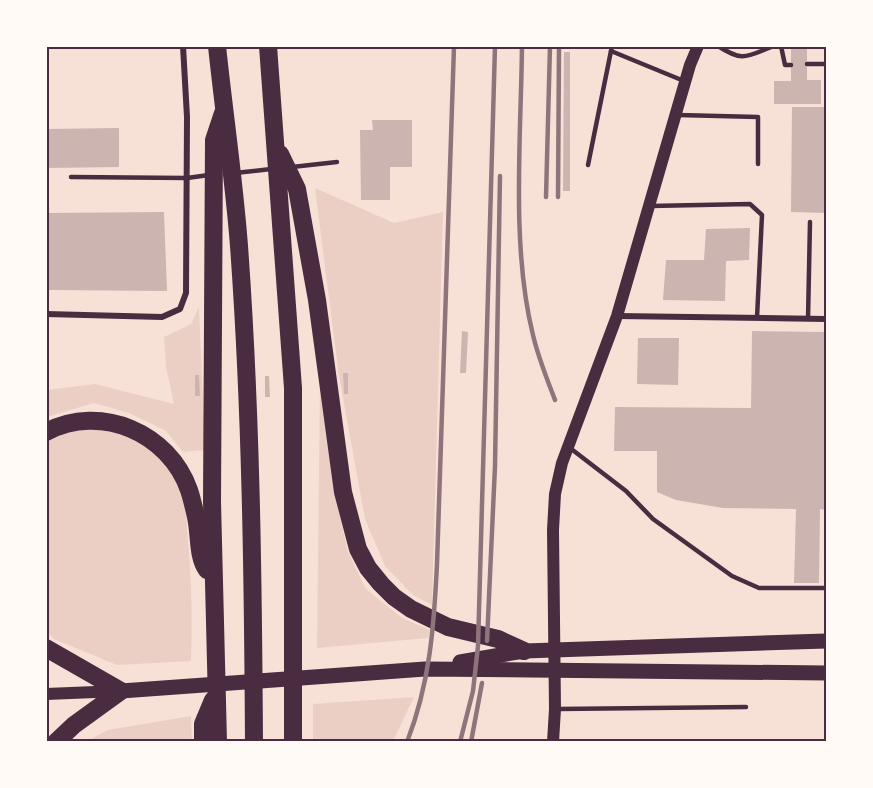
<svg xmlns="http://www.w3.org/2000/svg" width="873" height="788" viewBox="0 0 873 788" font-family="Lato,sans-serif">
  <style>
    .green { fill: #ebcfc5 }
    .building { fill: #ccb4b1 }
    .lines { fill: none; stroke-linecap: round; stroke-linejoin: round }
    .service { stroke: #4a2c40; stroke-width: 4.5 }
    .minor { stroke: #4a2c40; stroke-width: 6 }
    .secondary { stroke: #4a2c40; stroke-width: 12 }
    .primary { stroke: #4a2c40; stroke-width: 15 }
    .motorway { stroke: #4a2c40; stroke-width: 18 }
    .rail { stroke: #8f747c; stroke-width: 4.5 }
    .neatline { fill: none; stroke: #4a2c40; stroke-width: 2 }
  </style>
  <rect width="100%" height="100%" fill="#f7e1d7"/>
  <g class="green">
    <path d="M 315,188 L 394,223 L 443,212 L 432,605 L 413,595 L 385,566 L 365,519 L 339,376 Z"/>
    <path d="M 199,307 L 205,450 L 183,452 L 166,431 L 129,413 L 94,403 L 47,417 L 46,390 L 95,384 L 174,404 L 166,367 L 164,337 L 191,324 Z"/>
    <path d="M 320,381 L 339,513 L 348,552 L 366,589 L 402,618 L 430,630 L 428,638 L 317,648 Z"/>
    <path d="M 85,428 C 130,431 169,451 183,496 C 187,510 187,528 188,542 C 192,582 192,621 191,661 L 117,665 L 54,639 L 47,632 L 46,442 L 56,434 Z"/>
    <path d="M 414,697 L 393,741 L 313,741 L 313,704 Z"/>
    <path d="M 191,716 L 192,741 L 87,741 L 108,730 Z"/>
  </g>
  <g class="building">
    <path d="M 791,46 L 807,46 L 807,80 L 821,80 L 821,104 L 774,104 L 774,81 L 791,81 Z"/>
    <path d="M 564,52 L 570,52 L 570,191 L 563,191 Z"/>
    <path d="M 792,107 L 826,107 L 826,213 L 791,212 Z"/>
    <path d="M 372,120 L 412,120 L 412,167 L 390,167 L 390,200 L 361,200 L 360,130 L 373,130 Z"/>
    <path d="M 119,128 L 119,167 L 46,168 L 46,129 Z"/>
    <path d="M 164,212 L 167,291 L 48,290 L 46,213 Z"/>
    <path d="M 750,228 L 749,260 L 726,261 L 725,301 L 663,300 L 666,260 L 704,260 L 706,229 Z"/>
    <path d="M 462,331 L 468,332 L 466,373 L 460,373 Z"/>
    <path d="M 752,331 L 826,332 L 826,510 L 820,509 L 819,583 L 794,583 L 796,509 L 723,508 L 676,500 L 657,492 L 657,451 L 614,451 L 615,407 L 751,408 Z"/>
    <path d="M 638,338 L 679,338 L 678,385 L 637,384 Z"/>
    <path d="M 343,373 L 348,373 L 348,394 L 344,394 Z"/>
    <path d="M 195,375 L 199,375 L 200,396 L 195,396 Z"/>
    <path d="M 265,376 L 269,376 L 270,397 L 265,397 Z"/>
  </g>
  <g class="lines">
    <g class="service">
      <path d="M 718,46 C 744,63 747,56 774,46"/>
      <path d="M 781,46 L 785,65 L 791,65"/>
      <path d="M 611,51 L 684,81"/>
      <path d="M 807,64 L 826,64"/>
      <path d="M 678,115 L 758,117 L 758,164"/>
      <path d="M 588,165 L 612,46"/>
      <path d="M 292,167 L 337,162"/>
      <path d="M 235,173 L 271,169"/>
      <path d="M 71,177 L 187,178 L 209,175"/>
      <path d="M 650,206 L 750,204 L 762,215 L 757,318"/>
      <path d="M 808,319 L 810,222"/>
      <path d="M 570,448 L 626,491 L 653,519 L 732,576 L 759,588 L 826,588"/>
      <path d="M 558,709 L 746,707"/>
    </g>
    <g class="minor">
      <path d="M 46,314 L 162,317 L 180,309 L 186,293 L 187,117 L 183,46"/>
      <path d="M 617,316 L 826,319"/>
    </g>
    <g class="secondary">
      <path d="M 46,694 L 120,691"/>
      <path d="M 553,742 L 555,709 L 553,530 L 555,494 L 562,463 L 617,316 L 690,65 L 698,46"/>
    </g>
    <g class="primary">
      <path d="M 460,662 L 524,651 L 826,641"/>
      <path d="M 121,691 L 425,669 L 826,673"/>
    </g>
    <g class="motorway">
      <path d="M 217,46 C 224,113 234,179 239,246 C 251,411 253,576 254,742"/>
      <path d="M 268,46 L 293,388 L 293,742"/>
      <path d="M 280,154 L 297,189 L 317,300 L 343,492 L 358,549 L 368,568 L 381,584 L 394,597 L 411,609 L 448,627 L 498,639 L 524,651"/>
      <path d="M 46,432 C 101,403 169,433 189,490 C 192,499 194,508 196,517 C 200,534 197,556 207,570"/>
      <path d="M 46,648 L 121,691 L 74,725 L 56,742"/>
      <path d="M 203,742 L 203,724 L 213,700"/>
      <path d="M 218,742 L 212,502 L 214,140 L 223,113"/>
    </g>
    <g class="rail">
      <path d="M 522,46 C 521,137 511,247 533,335 C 538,357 547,379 555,400"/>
      <path d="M 546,197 L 550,46"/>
      <path d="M 558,197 L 559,46"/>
      <path d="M 487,641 L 495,466 L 500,176"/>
      <path d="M 407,742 C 430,683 434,626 437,564 L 454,46"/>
      <path d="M 460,742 L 473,691 L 478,646 L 495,46"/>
      <path d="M 471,742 L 482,683"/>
    </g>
  </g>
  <rect width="873" height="788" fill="none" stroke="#fffaf5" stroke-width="96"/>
  <rect x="48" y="48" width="777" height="692" class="neatline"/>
</svg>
